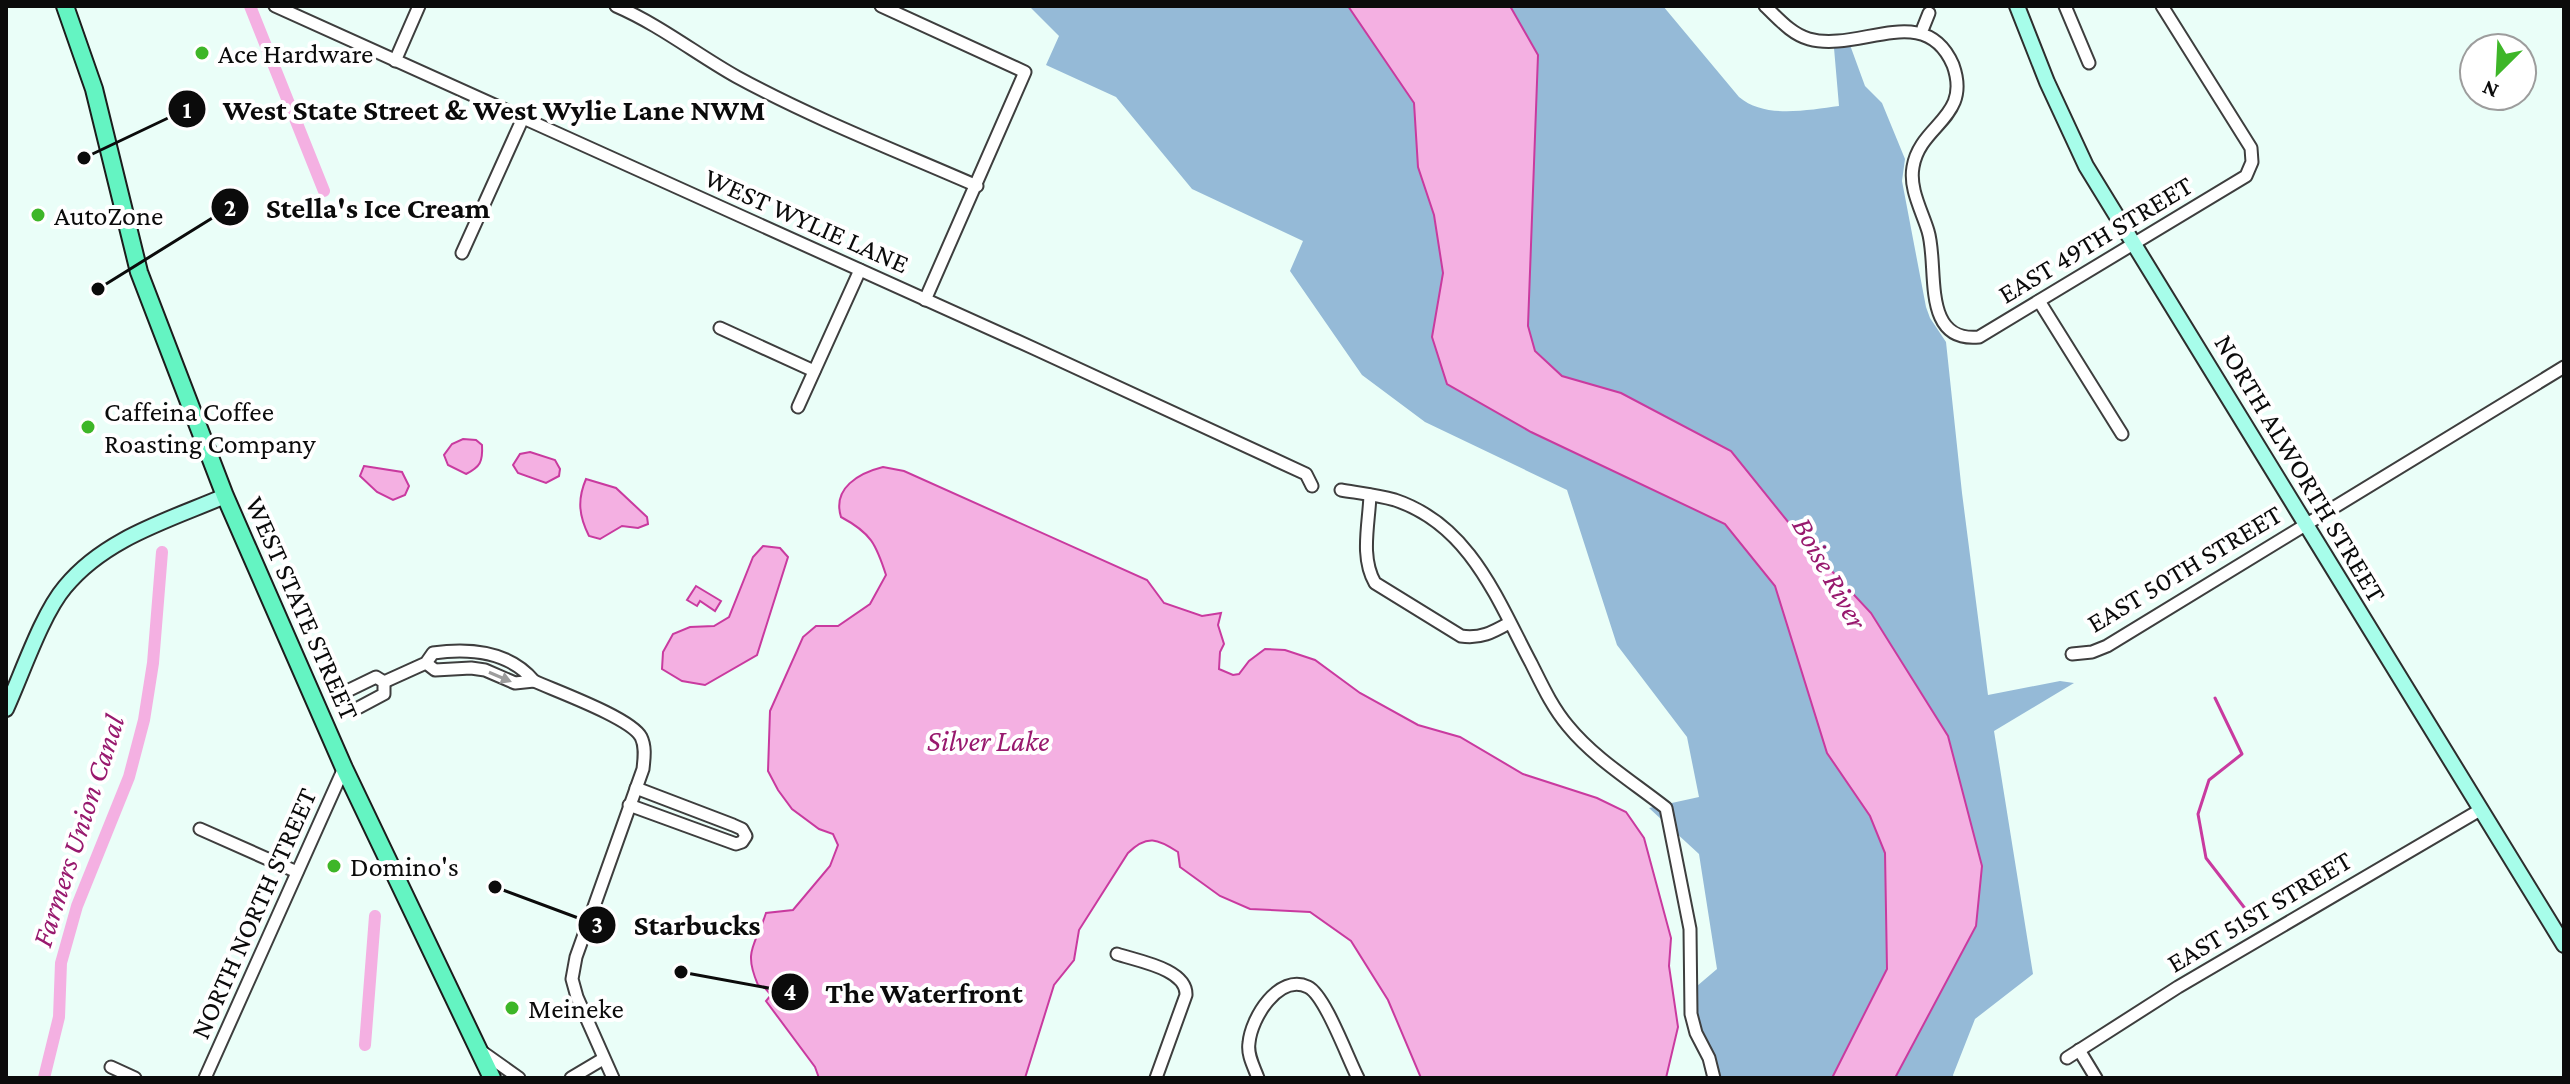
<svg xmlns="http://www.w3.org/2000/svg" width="2570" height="1084" viewBox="0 0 2570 1084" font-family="'Crimson Pro',serif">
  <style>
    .forest { fill: #95bad7 }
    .water { fill: #f4b0e2; stroke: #c93a9f; stroke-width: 2 }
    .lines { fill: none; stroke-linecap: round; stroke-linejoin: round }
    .stream { stroke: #c93a9f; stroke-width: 3 }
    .canal { stroke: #f4b0e2; stroke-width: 12 }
    .street-casing { stroke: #3e3e3e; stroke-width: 15 }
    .secondary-casing { stroke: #2d2d2d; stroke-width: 18 }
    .primary-casing { stroke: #1c1c1c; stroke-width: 20 }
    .street { stroke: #fff; stroke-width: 11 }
    .secondary { stroke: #a7fdea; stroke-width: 14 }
    .primary { stroke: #64f4c2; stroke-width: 16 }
    .oneway { fill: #9d9d9d }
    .poi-dot { fill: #3eb628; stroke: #fff; stroke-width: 3 }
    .labels { text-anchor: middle; stroke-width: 8; stroke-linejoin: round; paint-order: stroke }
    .poi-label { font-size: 28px; fill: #0b0b0b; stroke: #fff; text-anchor: start }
    .street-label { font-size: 28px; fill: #0b0b0b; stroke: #fff }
    .water-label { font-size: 30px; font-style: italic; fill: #98196e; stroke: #fff }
    .leader { fill: none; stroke: #0b0b0b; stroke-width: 3 }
    .callout-dot { fill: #0b0b0b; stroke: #fff; stroke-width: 3 }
    .mark-label { font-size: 24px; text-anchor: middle; font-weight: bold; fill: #fff }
    .callout-label { font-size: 30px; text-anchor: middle; font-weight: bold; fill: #0b0b0b; stroke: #fff; stroke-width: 8; stroke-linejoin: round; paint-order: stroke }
  </style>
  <rect width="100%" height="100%" fill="#eafef8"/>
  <g class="forest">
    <path d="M 1029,6 L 1348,6 L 1414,103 L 1418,167 L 1434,215 L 1443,273 L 1432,337 L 1447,384 L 1531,432 L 1725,524 L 1775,586 L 1827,753 L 1870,816 L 1885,853 L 1887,969 L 1832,1078 L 1714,1078 L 1696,1033 L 1690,992 L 1717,969 L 1699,854 L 1649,808 L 1699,797 L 1687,737 L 1617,645 L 1567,490 L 1425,422 L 1362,375 L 1290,271 L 1303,241 L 1192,189 L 1116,97 L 1046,65 L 1059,36 Z"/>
    <path d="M 1510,6 L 1663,6 L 1739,97 C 1765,119 1807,110 1839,106 L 1834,48 L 1850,45 L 1865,86 L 1882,103 L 1905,159 L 1902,181 L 1926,307 L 1930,318 L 1946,342 L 1962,493 L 1988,695 L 2060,681 L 2074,683 L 1994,731 L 2033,974 L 1975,1019 L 1953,1075 L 1954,1078 L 1895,1078 L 1932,1009 L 1871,613 L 1801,538 L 1621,393 L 1562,376 L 1535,351 L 1528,326 L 1538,55 Z"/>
  </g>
  <g class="water">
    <path d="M 1348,6 L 1510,6 L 1538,55 L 1528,326 L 1535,351 L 1562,376 L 1621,393 L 1731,451 L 1801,538 L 1871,613 L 1948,736 L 1982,866 L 1976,926 L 1895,1078 L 1832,1078 L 1887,969 L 1885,853 L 1870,816 L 1827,753 L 1775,586 L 1725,524 L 1531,432 L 1447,384 L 1432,337 L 1443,273 L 1434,215 L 1418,167 L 1414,103 Z"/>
    <path d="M 463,439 L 476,440 L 482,445 C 483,462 480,467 466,474 L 448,465 L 444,455 L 452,444 Z"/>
    <path d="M 530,452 L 555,460 L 560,469 L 559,476 L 546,483 L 518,473 L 513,465 L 520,454 Z"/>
    <path d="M 364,466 L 402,472 L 409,486 L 405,495 L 393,500 L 377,492 L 360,476 Z"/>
    <path d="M 883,467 L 904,471 L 1147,580 L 1164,603 L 1202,616 L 1221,613 L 1218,625 L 1224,644 L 1220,652 L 1219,669 L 1233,675 L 1239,674 L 1249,661 L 1265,649 L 1285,650 L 1315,660 L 1360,693 L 1418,725 L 1460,737 L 1523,774 L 1597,798 L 1626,812 L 1644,838 L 1671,938 L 1669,966 L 1678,1027 L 1666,1078 L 1421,1078 L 1388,1000 L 1351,941 L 1310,912 L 1250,909 L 1220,896 L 1180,867 L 1178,852 C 1158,839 1147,834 1128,853 L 1079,930 L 1074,960 L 1054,985 L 1025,1078 L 819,1078 L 815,1067 L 766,1001 L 771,995 L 765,988 L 758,985 C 743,950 755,947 766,913 L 793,910 L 830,866 L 838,845 L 833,834 L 819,829 L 792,809 L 778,790 L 768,771 L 770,711 L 803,637 L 816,626 L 838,626 L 870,604 L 886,575 C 876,544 871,533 841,517 C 832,488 859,473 883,467 Z"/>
    <path d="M 586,479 L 616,488 L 647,517 L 648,524 L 638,528 L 622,526 L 600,539 L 589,536 C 579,516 577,500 586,479 Z"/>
    <path d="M 763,546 L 780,548 L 788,557 L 757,655 L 705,685 L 682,681 L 662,669 L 663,652 L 673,634 L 690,627 L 714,626 L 729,617 L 753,557 Z"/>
    <path d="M 696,586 L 721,601 L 715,611 L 700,601 L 697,606 L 687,600 Z"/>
  </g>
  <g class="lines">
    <path class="stream" d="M 2215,698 L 2242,754 L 2209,780 L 2198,814 L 2206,858 L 2257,924"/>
    <g class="canal">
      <path d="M 250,6 L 324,191"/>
      <path d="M 365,1045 L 375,916"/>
      <path d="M 44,1078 L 59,1017 L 61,963 L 77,906 L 129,777 L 144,720 L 153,663 L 162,552"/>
    </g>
    <defs>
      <g id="street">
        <path d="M 275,6 L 1033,348 L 1306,474 L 1312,486"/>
        <path d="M 616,6 C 660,25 696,54 737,77 C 814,119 897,151 977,186"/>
        <path d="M 881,6 L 1025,72 L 925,300"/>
        <path d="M 1765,6 C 1778,18 1791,34 1809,39 C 1859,53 1925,0 1953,65 C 1972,118 1920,124 1913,167 C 1909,189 1922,211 1928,231 C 1939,266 1920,343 1979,337 L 2246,176 L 2252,162 L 2251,148 L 2162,6"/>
        <path d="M 2065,6 L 2089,63"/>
        <path d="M 1923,28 L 1929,13"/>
        <path d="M 395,61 L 419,6"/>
        <path d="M 462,253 L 523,118"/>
        <path d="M 2039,301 L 2122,434"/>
        <path d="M 720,328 L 814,371"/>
        <path d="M 798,407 L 860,270"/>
        <path d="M 1341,490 C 1359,493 1377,495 1395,500 C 1470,525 1497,599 1531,663 C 1542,685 1552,707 1568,726 C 1594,758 1633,782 1666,808 L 1690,929 L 1691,1014 L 1696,1033 L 1709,1058 L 1714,1078"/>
        <path d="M 1370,495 C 1369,524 1360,557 1375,583 L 1461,636 C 1481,639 1493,632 1509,623"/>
        <path d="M 2072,654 L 2092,652 L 2107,646 L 2564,367"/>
        <path d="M 376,677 L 384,682 L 384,694 L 354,710 L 342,706 L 343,693 Z"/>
        <path d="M 534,681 C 556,691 631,718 641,737 C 646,747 644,759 643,769 L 576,957 L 572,979 L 577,997 L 613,1078"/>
        <path d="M 384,682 L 426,663 L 433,653 C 469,648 509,651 534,681 L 515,683 L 485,670 L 471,668 L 435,670 L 426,663"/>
        <path d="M 629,805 L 736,844 L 742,842 L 746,836 L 742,829 L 733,825 L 636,788"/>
        <path d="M 200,829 L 297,872"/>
        <path d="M 1117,954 C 1138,961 1187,969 1186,995 L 1156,1078"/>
        <path d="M 2079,1050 L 2096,1078"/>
        <path d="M 481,1051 L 519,1078"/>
        <path d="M 2067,1058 L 2178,987 L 2480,810"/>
        <path d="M 111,1067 L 135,1078"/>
        <path d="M 205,1078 L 344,768"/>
        <path d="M 571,1078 L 603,1059"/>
        <path d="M 1258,1078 C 1254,1067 1247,1055 1249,1043 C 1251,1018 1279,973 1308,987 C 1325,995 1348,1059 1358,1078"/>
      </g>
      <g id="secondary">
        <path d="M 2017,6 L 2047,82 L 2086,166 L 2564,945"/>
        <path d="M 6,709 C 22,674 42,614 65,587 C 105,538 169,520 225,496"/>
      </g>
      <path id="primary" d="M 65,6 L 94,89 L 139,272 L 225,496 L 344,768 L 492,1078"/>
    </defs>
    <use href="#street" class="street-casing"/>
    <use href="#secondary" class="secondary-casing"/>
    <use href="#primary" class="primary-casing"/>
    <use href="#street" class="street"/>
    <use href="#secondary" class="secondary"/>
    <use href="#primary" class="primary"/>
  </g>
  <defs><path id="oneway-solid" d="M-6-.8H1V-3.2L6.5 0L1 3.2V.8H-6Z" transform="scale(2)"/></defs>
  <use class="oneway" href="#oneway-solid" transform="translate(500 677) rotate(23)"/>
  <g class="poi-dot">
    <circle cx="202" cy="53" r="8"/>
    <circle cx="38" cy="215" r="8"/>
    <circle cx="88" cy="427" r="8"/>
    <circle cx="334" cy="866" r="8"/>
    <circle cx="512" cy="1008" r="8"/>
  </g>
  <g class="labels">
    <g class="poi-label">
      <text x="218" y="63">Ace Hardware</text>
      <text x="54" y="225">AutoZone</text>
      <text x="104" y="421">Caffeina Coffee<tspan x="104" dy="32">Roasting Company</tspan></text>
      <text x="350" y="876">Domino's</text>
      <text x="528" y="1018">Meineke</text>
    </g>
    <g class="street-label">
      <text transform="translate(807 220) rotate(24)" y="10">WEST WYLIE LANE</text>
      <text transform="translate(2095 239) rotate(-31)" y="10">EAST 49TH STREET</text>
      <text transform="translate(2301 468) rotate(59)" y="10">NORTH ALWORTH STREET</text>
      <text transform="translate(2184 568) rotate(-31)" y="10">EAST 50TH STREET</text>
      <text transform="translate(303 608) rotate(66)" y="10">WEST STATE STREET</text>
      <text transform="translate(2259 911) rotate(-31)" y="10">EAST 51ST STREET</text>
      <text transform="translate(253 913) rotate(-66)" y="10">NORTH NORTH STREET</text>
    </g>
    <g class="water-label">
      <text transform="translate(1830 573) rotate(61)" y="10">Boise River</text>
      <text x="988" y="751">Silver Lake</text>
      <text transform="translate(78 831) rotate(-72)" y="10">Farmers Union Canal</text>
    </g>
  </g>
  <path class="leader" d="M84 158L187 109M98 289L230 207M495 887L597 925M681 972L790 992"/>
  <g class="callout-dot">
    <circle cx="84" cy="158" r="8"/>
    <circle cx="98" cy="289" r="8"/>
    <circle cx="495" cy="887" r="8"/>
    <circle cx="681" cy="972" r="8"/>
    <circle cx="187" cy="109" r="20"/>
    <circle cx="230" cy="207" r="20"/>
    <circle cx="597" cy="925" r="20"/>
    <circle cx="790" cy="992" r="20"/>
  </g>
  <g class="mark-label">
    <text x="187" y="118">1</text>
    <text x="230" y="216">2</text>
    <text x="597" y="933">3</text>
    <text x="790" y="1000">4</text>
  </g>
  <g class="callout-label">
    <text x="494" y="120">West State Street &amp; West Wylie Lane NWM</text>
    <text x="378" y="218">Stella's Ice Cream</text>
    <text x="697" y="935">Starbucks</text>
    <text x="924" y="1003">The Waterfront</text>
  </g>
  <rect width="2570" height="1084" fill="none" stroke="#0b0b0b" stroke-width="16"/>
  <g transform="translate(2498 72) rotate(204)"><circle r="38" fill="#ffffff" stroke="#9d9d9d" stroke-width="2"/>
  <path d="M0-6L14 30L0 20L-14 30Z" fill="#3eb628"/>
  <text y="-12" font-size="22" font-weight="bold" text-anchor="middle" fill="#0b0b0b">N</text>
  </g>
</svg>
